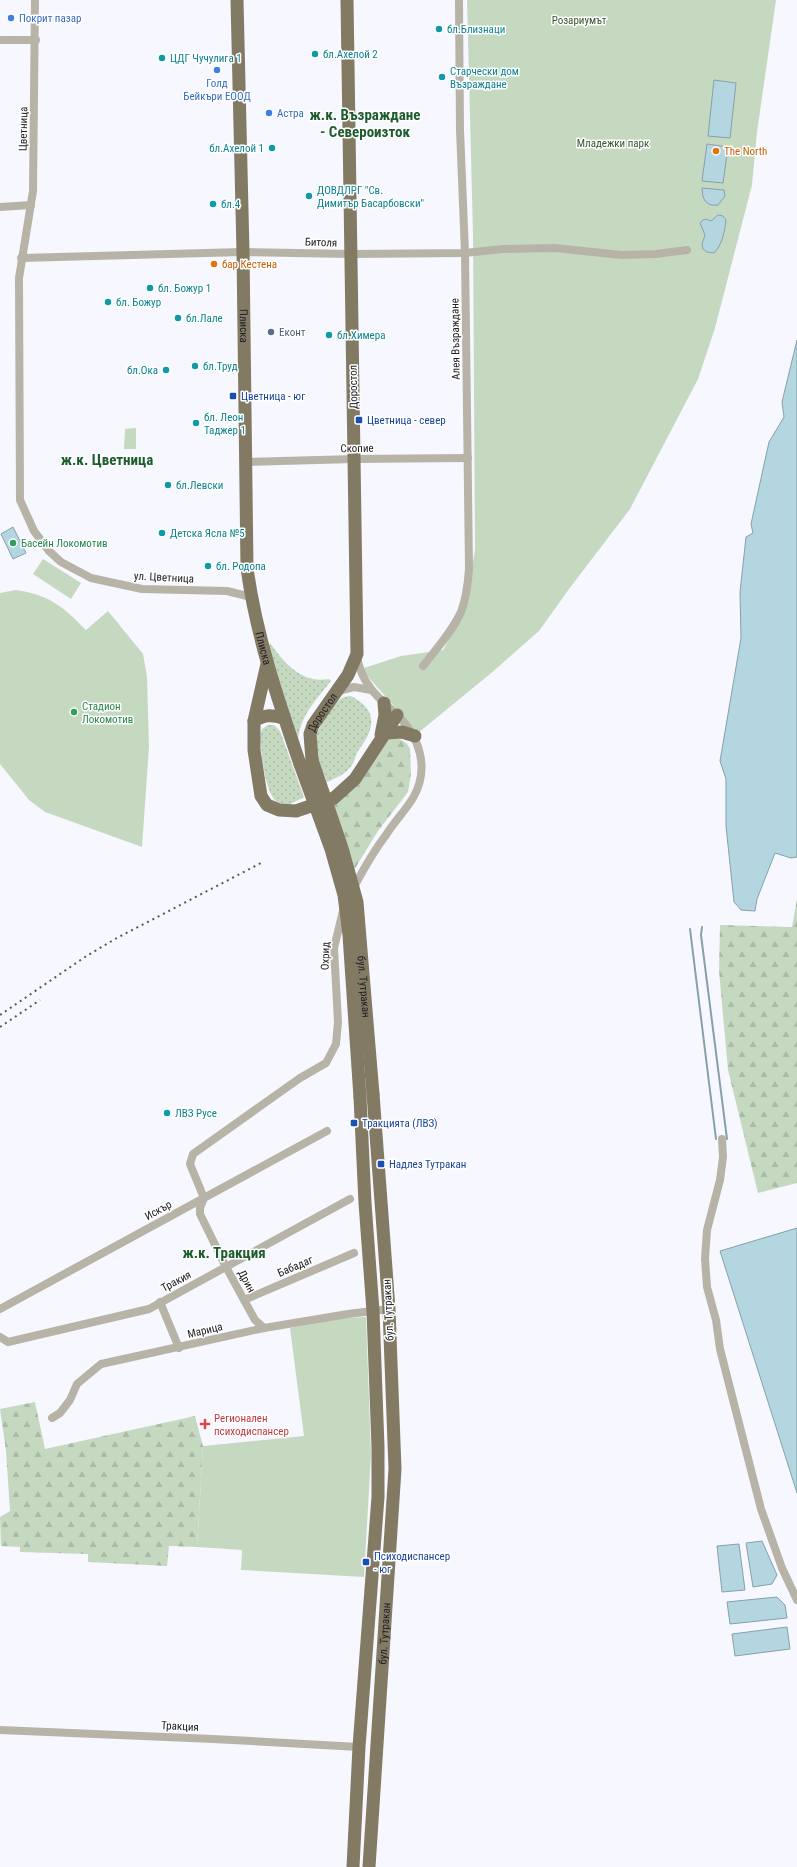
<svg xmlns="http://www.w3.org/2000/svg" width="797" height="1867" viewBox="0 0 797 1867" font-family="'Roboto Condensed',sans-serif">
  <style>
    .grass { fill: url(#grass-dots) }
    .forest { fill: url(#forest-firs) }
    .park { fill: #c5d9c1 }
    .water { fill: #b3d6e1; stroke: #87a0a9 }
    .lines { fill: none; stroke-linecap: round; stroke-linejoin: round }
    .stream { stroke: #87a0a9; stroke-width: 2 }
    .street { stroke: #b8b3a7; stroke-width: 8 }
    .primary { stroke: #837a64; stroke-width: 13 }
    .rail { stroke: #57575c; stroke-width: 2; stroke-dasharray: 2 4; stroke-linecap: butt }
    .primary-bridge { stroke: #837a64; stroke-width: 13 }
    .shop-dot { fill: #3f7fe0; stroke: #fff; stroke-width: 1.5 }
    .culture-dot { fill: #0f9aa8; stroke: #fff; stroke-width: 1.5 }
    .food-dot { fill: #e8710a; stroke: #fff; stroke-width: 1.5 }
    .service-dot { fill: #5c6f8a; stroke: #fff; stroke-width: 1.5 }
    .transit-dot { fill: #1a4fb4; stroke: #fff; stroke-width: 1.5 }
    .leisure-dot { fill: #2e9e5b; stroke: #fff; stroke-width: 1.5 }
    .health-dot { fill: #e0444e; stroke: #fff; stroke-width: 1.5 }
    .labels { text-anchor: middle; stroke-width: 3; stroke-linejoin: round; paint-order: stroke }
    .shop-label { font-size: 11px; fill: #366cbe; stroke: #fff; text-anchor: start }
    .park-label { font-size: 11px; fill: #36542f; stroke: #fff }
    .culture-label { font-size: 11px; fill: #0d838f; stroke: #fff; text-anchor: start }
    .street-label { font-size: 11px; fill: #212125; stroke: #fff }
    .food-label { font-size: 11px; fill: #c56008; stroke: #fff; text-anchor: start }
    .service-label { font-size: 11px; fill: #4e5e75; stroke: #fff; text-anchor: start }
    .transit-label { font-size: 11px; fill: #164399; stroke: #fff; text-anchor: start }
    .leisure-label { font-size: 11px; fill: #27864d; stroke: #fff; text-anchor: start }
    .health-label { font-size: 11px; fill: #be3a42; stroke: #fff; text-anchor: start }
    .district-label { font-size: 15px; font-weight: bold; fill: #1d5c2c; stroke: #fff }
  </style>
  <defs>
    <pattern id="grass-dots" width="8" height="8" patternUnits="userSpaceOnUse"><rect width="8" height="8" fill="#c5d9c1"/><path d="M2 2h.1M6 6h.1" fill="none" stroke="#a9baa6" stroke-width="1.8" stroke-linecap="round"/></pattern>
    <pattern id="forest-firs" width="22" height="20" patternUnits="userSpaceOnUse"><rect width="22" height="20" fill="#c5d9c1"/><path d="M5 1l3.5 6h-7zM16 11l3.5 6h-7z" fill="#a9baa6"/></pattern>
  </defs>
  <rect width="100%" height="100%" fill="#f7f7ff"/>
  <g class="grass">
    <path d="M 270,643 C 284,663 302,684 329,679 L 331,681 C 316,700 299,717 298,742 L 269,649 Z"/>
    <path d="M 351,696 C 379,711 375,728 358,751 C 355,755 355,761 352,765 C 346,774 336,778 327,782 C 322,770 313,754 315,740 C 317,729 333,704 342,698 C 344,697 348,696 351,696 Z"/>
    <path d="M 268,725 L 274,725 L 280,731 L 304,797 C 298,800 289,806 283,805 C 264,802 262,752 260,737 L 262,729 Z"/>
  </g>
  <g class="forest">
    <path d="M 391,738 L 400,739 L 406,743 L 410,748 L 411,774 L 408,792 L 378,831 L 351,875 L 331,804 C 363,786 368,770 384,740 Z"/>
    <path d="M 797,899 L 797,1183 L 758,1193 L 728,1070 L 719,971 L 720,925 L 792,927 Z"/>
    <path d="M 35,1402 L 45,1449 L 195,1416 L 203,1446 L 197,1547 L 169,1546 L 167,1566 L 88,1562 L 88,1554 L 20,1552 L 20,1547 L 1,1546 L 0,1517 L 10,1511 L 6,1451 L 0,1409 Z"/>
  </g>
  <g class="park">
    <path d="M 467,0 L 776,0 L 757,132 L 752,185 L 715,328 L 698,379 L 630,509 L 569,589 L 539,631 L 490,674 L 418,733 L 361,669 L 401,656 L 443,650 L 464,613 L 475,550 L 473,234 Z"/>
    <path d="M 136,428 L 136,449 L 124,449 L 125,429 Z"/>
    <path d="M 43,559 L 81,583 L 71,599 L 33,574 Z"/>
    <path d="M 16,590 C 50,595 62,606 86,630 L 108,611 L 143,654 L 147,677 L 149,747 L 142,847 L 45,812 L 29,800 L 0,764 L 0,593 Z"/>
    <path d="M 366,1317 L 371,1455 L 364,1577 L 241,1570 L 242,1550 L 197,1547 L 203,1446 L 304,1436 L 290,1328 L 342,1318 Z"/>
  </g>
  <g class="water">
    <path d="M 714,80 L 736,83 L 730,138 L 708,136 Z"/>
    <path d="M 707,144 L 728,147 L 723,183 L 702,181 Z"/>
    <path d="M 702,188 L 724,190 L 725,196 L 718,205 C 706,207 702,199 702,188 Z"/>
    <path d="M 718,215 L 723,216 L 726,220 C 725,231 722,245 714,253 L 707,252 L 703,249 L 702,244 L 705,235 L 700,223 L 703,220 L 706,219 L 711,221 Z"/>
    <path d="M 797,340 L 797,857 L 791,858 L 775,853 L 757,899 L 755,911 L 741,910 L 734,902 L 726,826 L 726,779 L 720,761 L 741,638 L 740,592 L 746,537 L 753,533 L 751,524 L 769,442 L 784,417 L 782,402 Z"/>
    <path d="M 13,527 L 26,553 L 13,559 L 1,534 Z"/>
    <path d="M 797,1228 L 797,1493 L 720,1251 Z"/>
    <path d="M 762,1541 L 777,1575 L 772,1584 L 753,1587 L 746,1543 Z"/>
    <path d="M 739,1544 L 745,1590 L 722,1592 L 717,1546 Z"/>
    <path d="M 777,1597 L 785,1605 L 787,1618 L 730,1624 L 727,1602 Z"/>
    <path d="M 787,1627 L 790,1649 L 735,1656 L 732,1634 Z"/>
  </g>
  <g class="lines">
    <g class="stream">
      <path d="M 702,927 L 701,935 L 727,1139"/>
      <path d="M 690,929 L 716,1139"/>
    </g>
    <g class="street">
      <path d="M 35,0 L 33,191 L 19,278 L 20,500 L 34,531 L 49,551 L 61,562 L 91,578 L 142,589 L 227,591 L 251,597"/>
      <path d="M 0,40 L 36,40"/>
      <path d="M 0,207 L 31,205"/>
      <path d="M 21,258 L 243,252 L 352,254 L 465,253 L 503,249 L 555,248 L 621,255 L 656,254 L 687,250"/>
      <path d="M 246,462 L 354,459 L 468,458"/>
      <path d="M 423,666 C 436,649 452,632 461,612 C 466,599 468,583 469,569 L 465,253 L 460,130 L 459,0"/>
      <path d="M 338,691 L 354,687 L 371,690"/>
      <path d="M 353,889 C 363,870 373,852 386,835 C 394,822 405,811 413,798 C 430,769 420,736 396,714 C 377,697 360,682 357,655"/>
      <path d="M 722,1139 L 723,1157 L 720,1180 L 707,1230 L 705,1259 L 707,1287 L 716,1320 L 720,1349 L 761,1509 L 782,1568 L 797,1600"/>
      <path d="M 244,1300 L 354,1253"/>
      <path d="M 160,1302 L 179,1348"/>
      <path d="M 0,1309 L 327,1131"/>
      <path d="M 264,1328 L 255,1320 L 226,1267 L 200,1214 L 200,1208 L 204,1198 L 190,1164 L 193,1154 L 300,1078 L 326,1063 L 336,1044 L 338,1022 L 334,948 L 343,911"/>
      <path d="M 0,1337 L 8,1342 L 149,1309 L 350,1199"/>
      <path d="M 52,1418 L 60,1413 L 70,1400 L 77,1384 L 101,1364 L 264,1328 L 348,1314 L 389,1309"/>
      <path d="M 0,1730 L 213,1739 L 359,1747"/>
    </g>
    <g class="primary">
      <path id="s1" d="M 237,0 L 243,252 L 247,568 C 256,635 278,700 300,764"/>
      <path d="M 267,664 L 254,721 L 254,750 L 261,796 L 267,805 L 279,810 L 296,811 L 334,798 L 355,779 L 397,715"/>
      <path d="M 254,721 C 265,714 272,715 284,718"/>
      <path d="M 386,733 L 402,732 L 415,736"/>
      <path d="M 381,735 L 385,715 L 384,703"/>
      <path id="s2" d="M 312,760 L 310,734 L 313,725 L 348,675 L 357,654 L 347,0"/>
      <path d="M 353,1867 L 359,1747 L 378,1497 L 378,1447 L 373,1311 L 365,1203 L 360,1097"/>
      <path id="s3" d="M 369,1867 L 395,1469 L 389,1309 L 373,1094"/>
    </g>
    <g class="rail">
      <path d="M 0,1015 L 85,957 L 115,939 L 261,863"/>
      <path d="M 0,1027 L 40,1000"/>
    </g>
    <g class="primary-bridge">
      <path id="s4" d="M 312,760 L 342,848 L 357,902 L 373,1094"/>
      <path d="M 300,764 L 331,849 L 344,895 L 349,935 L 360,1097"/>
    </g>
  </g>
  <g class="shop-dot">
    <circle cx="11" cy="18" r="4"/>
    <circle cx="217" cy="70" r="4"/>
    <circle cx="269" cy="113" r="4"/>
  </g>
  <g class="culture-dot">
    <circle cx="439" cy="29" r="4"/>
    <circle cx="315" cy="54" r="4"/>
    <circle cx="162" cy="58" r="4"/>
    <circle cx="442" cy="77" r="4"/>
    <circle cx="272" cy="148" r="4"/>
    <circle cx="309" cy="196" r="4"/>
    <circle cx="213" cy="204" r="4"/>
    <circle cx="150" cy="288" r="4"/>
    <circle cx="108" cy="302" r="4"/>
    <circle cx="178" cy="318" r="4"/>
    <circle cx="329" cy="335" r="4"/>
    <circle cx="195" cy="366" r="4"/>
    <circle cx="166" cy="370" r="4"/>
    <circle cx="196" cy="423" r="4"/>
    <circle cx="168" cy="485" r="4"/>
    <circle cx="162" cy="533" r="4"/>
    <circle cx="208" cy="566" r="4"/>
    <circle cx="167" cy="1113" r="4"/>
  </g>
  <g class="food-dot">
    <circle cx="716" cy="151" r="4"/>
    <circle cx="214" cy="264" r="4"/>
  </g>
  <circle class="service-dot" cx="271" cy="332" r="4"/>
  <g class="transit-dot">
    <rect x="229" y="392" width="8" height="8" rx="2"/>
    <rect x="355" y="416" width="8" height="8" rx="2"/>
    <rect x="350" y="1119" width="8" height="8" rx="2"/>
    <rect x="377" y="1160" width="8" height="8" rx="2"/>
    <rect x="362" y="1558" width="8" height="8" rx="2"/>
  </g>
  <g class="leisure-dot">
    <circle cx="13" cy="543" r="4"/>
    <circle cx="74" cy="712" r="4"/>
  </g>
  <path class="health-dot" d="M203 1418h4v4h4v4h-4v4h-4v-4h-4v-4h4z"/>
  <g class="labels">
    <g class="shop-label">
      <text x="19" y="22">Покрит пазар</text>
      <text x="217" y="87" text-anchor="middle">Голд<tspan x="217" dy="13">Бейкъри ЕООД</tspan></text>
      <text x="277" y="117">Астра</text>
    </g>
    <g class="park-label">
      <text x="579" y="24">Розариумът</text>
      <text x="613" y="147">Младежки парк</text>
    </g>
    <g class="culture-label">
      <text x="447" y="33">бл.Близнаци</text>
      <text x="323" y="58">бл.Ахелой 2</text>
      <text x="170" y="62">ЦДГ Чучулига 1</text>
      <text x="450" y="75">Старчески дом<tspan x="450" dy="13">Възраждане</tspan></text>
      <text x="264" y="152" text-anchor="end">бл.Ахелой 1</text>
      <text x="317" y="194">ДОВДЛРГ "Св.<tspan x="317" dy="13">Димитър Басарбовски"</tspan></text>
      <text x="221" y="208">бл.4</text>
      <text x="158" y="292">бл. Божур 1</text>
      <text x="116" y="306">бл. Божур</text>
      <text x="186" y="322">бл.Лале</text>
      <text x="337" y="339">бл.Химера</text>
      <text x="203" y="370">бл.Труд</text>
      <text x="158" y="374" text-anchor="end">бл.Ока</text>
      <text x="204" y="421">бл. Леон<tspan x="204" dy="13">Таджер 1</tspan></text>
      <text x="176" y="489">бл.Левски</text>
      <text x="170" y="537">Детска Ясла №5</text>
      <text x="216" y="570">бл. Родопа</text>
      <text x="175" y="1117">ЛВЗ Русе</text>
    </g>
    <g class="street-label">
      <text transform="translate(23 129) rotate(-89)" y="4">Цветница</text>
      <text transform="translate(321 242) rotate(2)" y="4">Битоля</text>
      <text dy="4" stroke="none"><textPath href="#s1" startOffset="326">Плиска</textPath></text>
      <text transform="translate(455 339) rotate(-91)" y="4">Алея Възраждане</text>
      <text transform="translate(353 387) rotate(-91)" y="4">Доростол</text>
      <text transform="translate(357 448) rotate(-1)" y="4">Скопие</text>
      <text transform="translate(164 577) rotate(3)" y="4">ул. Цветница</text>
      <text dy="4" stroke="none"><textPath href="#s1" startOffset="650">Плиска</textPath></text>
      <text dy="4" stroke="none"><textPath href="#s2" startOffset="51">Доростол</textPath></text>
      <text transform="translate(325 956) rotate(-88)" y="4">Охрид</text>
      <text dy="4" stroke="none"><textPath href="#s4" startOffset="234">бул. Тутракан</textPath></text>
      <text transform="translate(158 1210) rotate(-29)" y="4">Искър</text>
      <text transform="translate(295 1266) rotate(-23)" y="4">Бабадаг</text>
      <text transform="translate(176 1281) rotate(-28)" y="4">Тракия</text>
      <text transform="translate(247 1281) rotate(61)" y="4">Дрин</text>
      <text transform="translate(388 1310) rotate(-93)" y="4">бул. Тутракан</text>
      <text transform="translate(205 1330) rotate(-13)" y="4">Марица</text>
      <text dy="4" stroke="none"><textPath href="#s3" startOffset="234">бул. Тутракан</textPath></text>
      <text transform="translate(180 1726) rotate(3)" y="4">Тракция</text>
    </g>
    <g class="food-label">
      <text x="724" y="155">The North</text>
      <text x="222" y="268">бар Кестена</text>
    </g>
    <g class="service-label">
      <text x="279" y="336">Еконт</text>
    </g>
    <g class="transit-label">
      <text x="241" y="400">Цветница - юг</text>
      <text x="367" y="424">Цветница - север</text>
      <text x="362" y="1127">Тракцията (ЛВЗ)</text>
      <text x="389" y="1168">Надлез Тутракан</text>
      <text x="374" y="1560">Психодиспансер<tspan x="374" dy="13">- юг</tspan></text>
    </g>
    <g class="leisure-label">
      <text x="21" y="547">Басейн Локомотив</text>
      <text x="82" y="710">Стадион<tspan x="82" dy="13">Локомотив</tspan></text>
    </g>
    <g class="health-label">
      <text x="214" y="1422">Регионален<tspan x="214" dy="13">психодиспансер</tspan></text>
    </g>
    <g class="district-label">
      <text x="365" y="120">ж.к. Възраждане<tspan x="365" dy="17">- Североизток</tspan></text>
      <text x="107" y="465">ж.к. Цветница</text>
      <text x="224" y="1258">ж.к. Тракция</text>
    </g>
  </g>
</svg>
